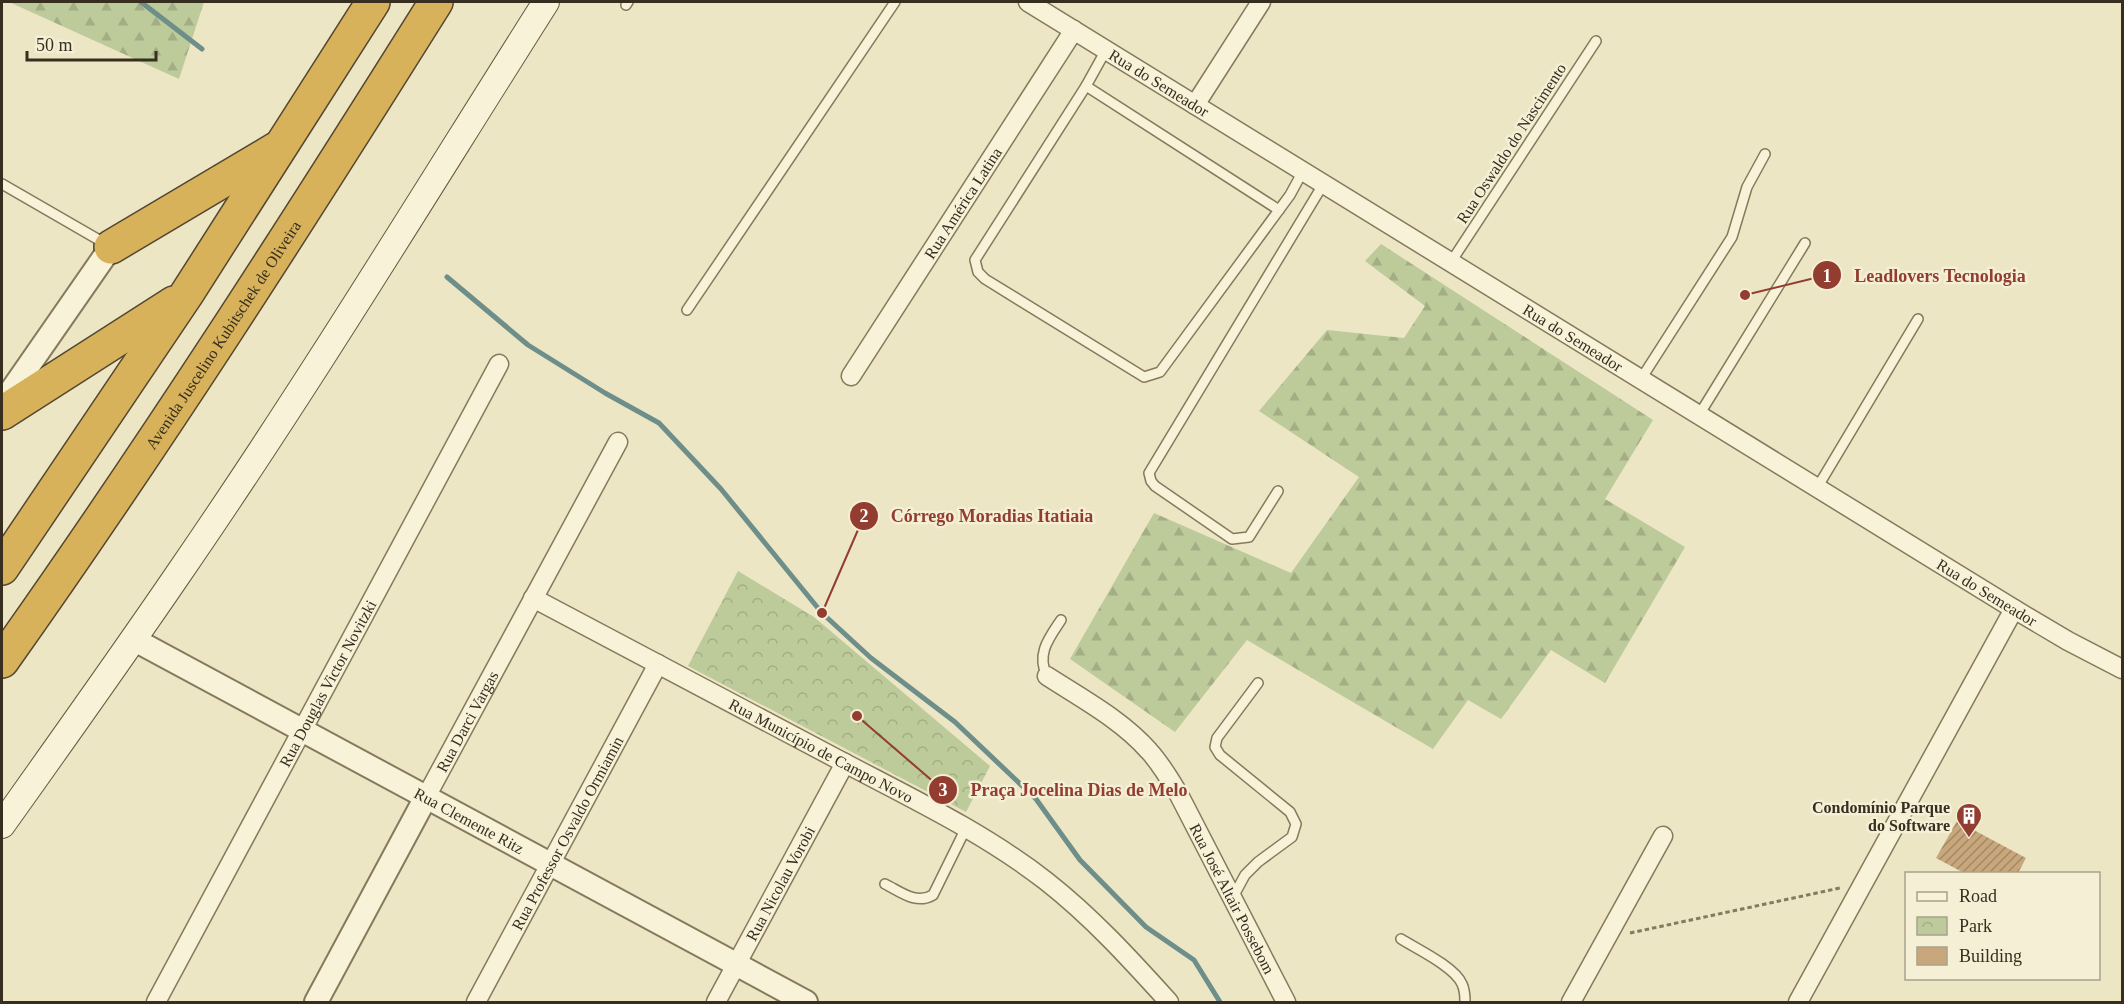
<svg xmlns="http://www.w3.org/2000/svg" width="2124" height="1004" viewBox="0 0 2124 1004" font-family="'Times New Roman',serif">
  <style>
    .forest { fill: url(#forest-firs) }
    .park { fill: url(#park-crowns) }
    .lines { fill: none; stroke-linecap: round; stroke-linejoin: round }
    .stream { stroke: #6e8e8a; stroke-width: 5 }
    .building { fill: url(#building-hatch) }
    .service-casing { stroke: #86795c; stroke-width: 12 }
    .minor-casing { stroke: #86795c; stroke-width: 21 }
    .tertiary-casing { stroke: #86795c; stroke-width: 26 }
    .secondary-casing { stroke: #685a3f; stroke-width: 28 }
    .motorway-casing { stroke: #544630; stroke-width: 36 }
    .path { stroke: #86795c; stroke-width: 3; stroke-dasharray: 4.5 3; stroke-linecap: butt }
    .service { stroke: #f7f2d8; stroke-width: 9 }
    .minor { stroke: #f7f2d8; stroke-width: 18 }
    .tertiary { stroke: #f7f2d8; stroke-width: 22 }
    .secondary { stroke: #f7f2d8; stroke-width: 26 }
    .motorway { stroke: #d7b25b; stroke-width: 33 }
    .labels { text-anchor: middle; stroke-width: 5; stroke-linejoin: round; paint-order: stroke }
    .street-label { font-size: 16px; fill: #372e1f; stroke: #f4efd5 }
    .poi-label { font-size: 16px; font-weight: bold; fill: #372e1f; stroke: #f4efd5; text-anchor: end }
    .leader { fill: none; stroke: #923d2f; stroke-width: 2 }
    .callout-dot { fill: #923d2f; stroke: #f4efd5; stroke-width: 2 }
    .mark-label { font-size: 18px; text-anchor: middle; font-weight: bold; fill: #fff }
    .callout-label { font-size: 18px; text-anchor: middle; font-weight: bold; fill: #923d2f; stroke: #f4efd5; stroke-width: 5; stroke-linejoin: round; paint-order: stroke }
  </style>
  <defs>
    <pattern id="forest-firs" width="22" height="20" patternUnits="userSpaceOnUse" patternTransform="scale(1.5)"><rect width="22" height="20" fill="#bdca9a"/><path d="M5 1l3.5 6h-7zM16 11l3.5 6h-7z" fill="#a3ae84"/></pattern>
    <pattern id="park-crowns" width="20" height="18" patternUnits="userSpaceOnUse" patternTransform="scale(1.5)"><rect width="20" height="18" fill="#bdca9a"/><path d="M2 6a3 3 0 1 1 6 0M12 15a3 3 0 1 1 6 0" fill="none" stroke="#a3ae84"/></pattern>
    <pattern id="building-hatch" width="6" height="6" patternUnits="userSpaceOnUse" patternTransform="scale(1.5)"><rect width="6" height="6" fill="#c8a77d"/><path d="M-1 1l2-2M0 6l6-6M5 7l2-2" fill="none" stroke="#a38866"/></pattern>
  </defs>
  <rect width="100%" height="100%" fill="#ece6c5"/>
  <g class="forest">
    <path d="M 9,2 L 204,2 L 179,79 Z"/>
    <path d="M 1381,244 L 1653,420 L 1605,499 L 1685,547 L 1605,683 L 1551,650 L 1501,719 L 1468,700 L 1433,749 L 1247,640 L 1175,732 L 1070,659 L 1154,513 L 1291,573 L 1359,477 L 1259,411 L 1327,330 L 1404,338 L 1425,306 L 1365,261 Z"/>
  </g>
  <path class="park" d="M 738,571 L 814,617 L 990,766 L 966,812 L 688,666 Z"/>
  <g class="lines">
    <g class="stream">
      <path d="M 141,2 L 202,49"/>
      <path d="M 447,277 L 528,345 L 605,393 L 659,423 L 721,489 L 822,613 L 871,658 L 955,722 L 1036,799 L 1080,860 L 1146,927 L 1194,960 L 1220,1002"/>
    </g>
  </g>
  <path class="building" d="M 1957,821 L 2026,858 L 2018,873 L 1964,873 L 1936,858 Z"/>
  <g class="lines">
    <defs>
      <g id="service">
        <path d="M 626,5 L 628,2"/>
        <path d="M 1106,50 L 1086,86 L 975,260 L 978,272 L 985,279 L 1144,377 L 1160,372 L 1290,195 L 1303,171"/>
        <path d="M 1086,86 L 1279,210"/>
        <path d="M 2,184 L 106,244"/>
        <path d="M 1451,262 L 1596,41"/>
        <path d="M 687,310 L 895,2"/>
        <path d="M 1641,379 L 1732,237 L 1747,187 L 1765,154"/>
        <path d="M 1699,415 L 1805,243"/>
        <path d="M 1817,488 L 1918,319"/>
        <path d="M 1278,491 L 1249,537 L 1232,539 L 1155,486 L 1151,481 L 1149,473 L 1324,183"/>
        <path d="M 1047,676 C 1036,654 1049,638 1061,620"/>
        <path d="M 885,884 C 901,892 916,905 933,895 L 966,828"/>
        <path d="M 1232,899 L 1245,875 L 1258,862 L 1292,837 L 1296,824 L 1290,812 L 1220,755 L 1215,747 L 1217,738 L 1258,683"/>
        <path d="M 1401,939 C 1417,949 1455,967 1462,984 C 1465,990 1465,996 1465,1002"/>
      </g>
      <g id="minor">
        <path id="s1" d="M 1028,2 L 2014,609 L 2068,641 L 2122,669"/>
        <path d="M 1195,105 L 1261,2"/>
        <path id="s2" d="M 851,376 L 1074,30"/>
        <path id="s3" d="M 533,598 C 635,652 737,706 839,760 C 909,797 983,832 1046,881 C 1092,917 1131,960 1169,1002"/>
        <path id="s4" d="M 1047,676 C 1081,698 1122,720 1149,751 C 1161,764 1169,778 1178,793 L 1286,1002"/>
        <path id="s5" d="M 426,797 L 618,442"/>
        <path id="s6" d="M 156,1002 L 499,364"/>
        <path id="s7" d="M 476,1002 L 658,664"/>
        <path id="s8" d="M 716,1002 L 845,763"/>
        <path d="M 1571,1002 L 1663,836"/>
        <path d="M 1798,1002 L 2014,609"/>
      </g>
      <g id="tertiary">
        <path d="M 2,404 L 111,247"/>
        <path id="s9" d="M 133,639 L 806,1002"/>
        <path d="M 316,1002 L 426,797"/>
      </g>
      <path id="secondary" d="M 2,825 C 61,742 121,658 179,573 C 307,387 425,193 546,2"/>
      <g id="motorway">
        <path d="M 111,247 L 276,149"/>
        <path d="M 2,413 L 174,303"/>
        <path d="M 2,568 L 186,295 L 373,2"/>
        <path id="s10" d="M 2,661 C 154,447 296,225 436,2"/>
      </g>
    </defs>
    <use href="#service" class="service-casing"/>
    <use href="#minor" class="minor-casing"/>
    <use href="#tertiary" class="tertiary-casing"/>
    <use href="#secondary" class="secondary-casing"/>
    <use href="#motorway" class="motorway-casing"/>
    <path class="path" d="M 1630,933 L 1840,888"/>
    <use href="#service" class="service"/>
    <use href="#minor" class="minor"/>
    <use href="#tertiary" class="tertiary"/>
    <use href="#secondary" class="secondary"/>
    <use href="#motorway" class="motorway"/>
  </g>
  <defs>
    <symbol id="building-pin" viewBox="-11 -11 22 30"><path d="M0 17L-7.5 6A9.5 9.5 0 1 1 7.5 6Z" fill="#923d2f" stroke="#f4efd5"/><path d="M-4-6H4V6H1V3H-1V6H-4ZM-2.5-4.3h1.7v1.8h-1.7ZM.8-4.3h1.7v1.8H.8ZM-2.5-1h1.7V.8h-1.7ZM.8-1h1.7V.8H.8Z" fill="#fff"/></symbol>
  </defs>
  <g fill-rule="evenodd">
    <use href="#building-pin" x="1954" y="801" width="30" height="40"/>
  </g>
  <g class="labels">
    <g class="street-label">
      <text dy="6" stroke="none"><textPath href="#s1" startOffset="154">Rua do Semeador</textPath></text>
      <text transform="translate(1511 143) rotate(-57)" y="6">Rua Oswaldo do Nascimento</text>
      <text dy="6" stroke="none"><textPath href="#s2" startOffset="206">Rua América Latina</textPath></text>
      <text dy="6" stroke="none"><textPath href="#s10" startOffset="394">Avenida Juscelino Kubitschek de Oliveira</textPath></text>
      <text dy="6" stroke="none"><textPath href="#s1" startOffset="640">Rua do Semeador</textPath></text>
      <text dy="6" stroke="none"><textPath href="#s1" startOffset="1126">Rua do Semeador</textPath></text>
      <text dy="6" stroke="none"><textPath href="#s6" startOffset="362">Rua Douglas Victor Novitzki</textPath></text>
      <text dy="6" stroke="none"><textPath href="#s5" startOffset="86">Rua Darci Vargas</textPath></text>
      <text dy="6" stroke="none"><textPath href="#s3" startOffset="326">Rua Município de Campo Novo</textPath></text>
      <text dy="6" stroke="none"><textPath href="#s9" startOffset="382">Rua Clemente Ritz</textPath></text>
      <text dy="6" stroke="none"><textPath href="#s7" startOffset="192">Rua Professor Osvaldo Ormiamin</textPath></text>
      <text dy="6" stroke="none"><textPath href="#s8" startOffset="135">Rua Nicolau Vorobi</textPath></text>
      <text dy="6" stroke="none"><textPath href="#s4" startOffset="297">Rua José Altair Possebom</textPath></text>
    </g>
    <g class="poi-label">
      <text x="1950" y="813">Condomínio Parque<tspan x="1950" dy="18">do Software</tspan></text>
    </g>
  </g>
  <path class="leader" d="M1745 295L1827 275M822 613L864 516M857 716L943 790"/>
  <g class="callout-dot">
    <circle cx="1745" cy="295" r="6"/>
    <circle cx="822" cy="613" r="6"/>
    <circle cx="857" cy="716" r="6"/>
    <circle cx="1827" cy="275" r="15"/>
    <circle cx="864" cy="516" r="15"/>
    <circle cx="943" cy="790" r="15"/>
  </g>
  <g class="mark-label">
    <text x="1827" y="282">1</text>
    <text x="864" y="522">2</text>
    <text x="943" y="796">3</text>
  </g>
  <g class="callout-label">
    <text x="1940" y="282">Leadlovers Tecnologia</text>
    <text x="992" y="522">Córrego Moradias Itatiaia</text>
    <text x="1079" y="796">Praça Jocelina Dias de Melo</text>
  </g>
  <rect width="2124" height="1004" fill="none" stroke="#372e1f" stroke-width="6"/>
  <rect x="1905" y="872" width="195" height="108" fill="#f4efd5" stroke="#a8a28c" stroke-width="1.5"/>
  <rect x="1917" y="892" width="30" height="9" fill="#f7f2d8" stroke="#a8a28c" stroke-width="1.5"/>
  <text x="1959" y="902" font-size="18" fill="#372e1f">Road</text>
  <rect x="1917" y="917" width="30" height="18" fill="url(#park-crowns)" stroke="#a8a28c" stroke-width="1.5"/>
  <text x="1959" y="932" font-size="18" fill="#372e1f">Park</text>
  <rect x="1917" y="947" width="30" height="18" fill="#c8a77d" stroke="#a8a28c" stroke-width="1.5"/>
  <text x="1959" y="962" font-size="18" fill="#372e1f">Building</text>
  <path d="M27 51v9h129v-9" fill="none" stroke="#372e1f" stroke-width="3"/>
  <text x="36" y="51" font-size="18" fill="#372e1f" stroke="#f4efd5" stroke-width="4.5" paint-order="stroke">50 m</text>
</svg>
